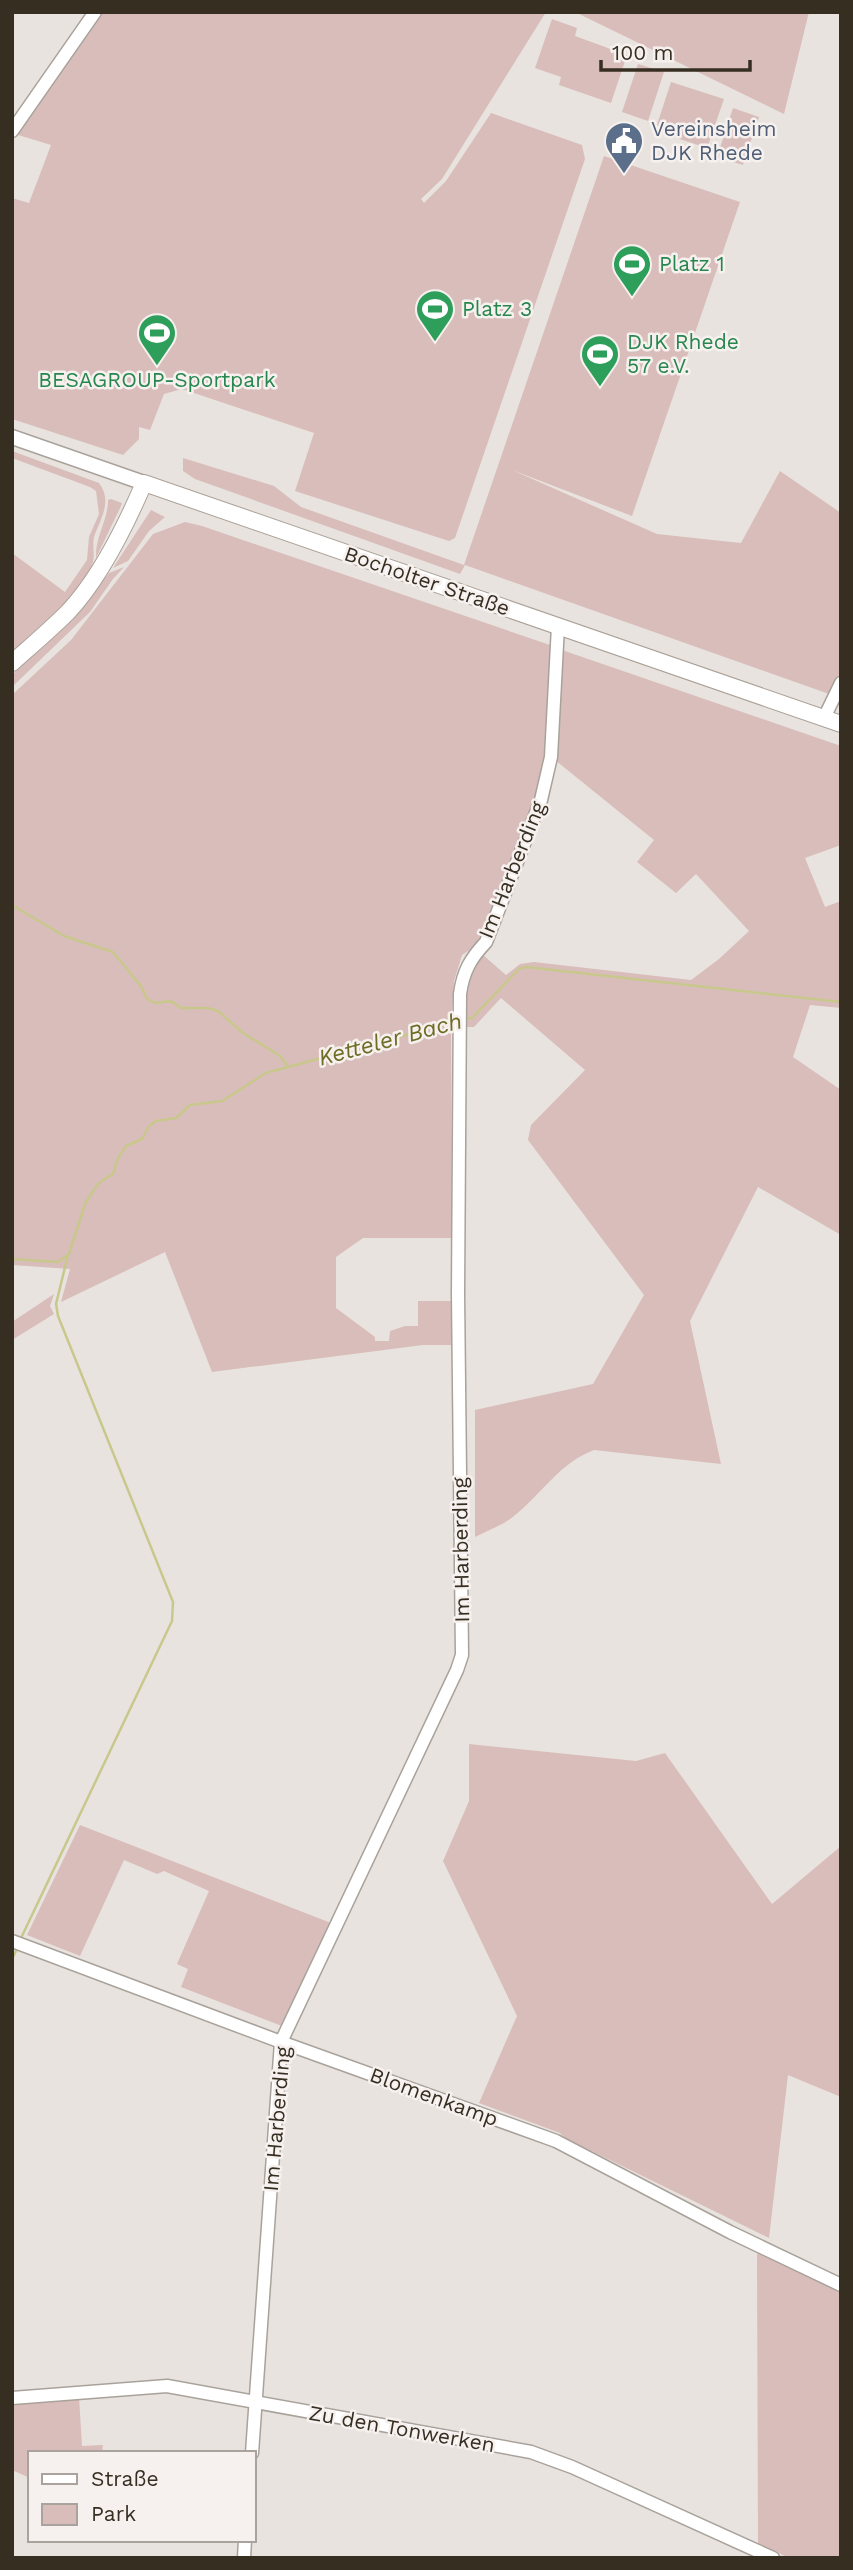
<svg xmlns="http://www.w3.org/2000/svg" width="853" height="2570" viewBox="0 0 853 2570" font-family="'Work Sans',sans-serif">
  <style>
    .green { fill: #d8bdba }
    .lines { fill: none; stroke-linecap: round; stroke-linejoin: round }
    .stream { stroke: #c9c88c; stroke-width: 2.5 }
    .minor-casing { stroke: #a9a29b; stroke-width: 15 }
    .tertiary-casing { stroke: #a9a29b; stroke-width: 17 }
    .secondary-casing { stroke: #aaa096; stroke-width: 18 }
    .minor { stroke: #fff; stroke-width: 12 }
    .tertiary { stroke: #fff; stroke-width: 14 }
    .secondary { stroke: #fff; stroke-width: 16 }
    .labels { text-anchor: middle; stroke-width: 5; stroke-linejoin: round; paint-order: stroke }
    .service-label { font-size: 21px; fill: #4e5e75; stroke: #f6f1ef; text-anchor: start }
    .leisure-label { font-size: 21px; fill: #27864d; stroke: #f6f1ef; text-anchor: start }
    .street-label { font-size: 21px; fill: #372e22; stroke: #f6f1ef }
    .water-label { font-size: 23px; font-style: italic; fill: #6c6c23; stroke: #f6f1ef }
  </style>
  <rect width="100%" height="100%" fill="#e9e3df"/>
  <g class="green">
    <path d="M 101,12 L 546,12 L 442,179 L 421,199 L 424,203 L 446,181 L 491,113 L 582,145 L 585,159 L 455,538 L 449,541 L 295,491 L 314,433 L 182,389 L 164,394 L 150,430 L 139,427 L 139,439 L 123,455 L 12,419 L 12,198 L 29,203 L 51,145 L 15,134 Z"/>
    <path d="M 575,12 L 809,12 L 784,114 Z"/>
    <path d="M 552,19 L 577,28 L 575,36 L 627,55 L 611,103 L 559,85 L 561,77 L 535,68 Z"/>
    <path d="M 638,64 L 664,72 L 648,121 L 622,112 Z"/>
    <path d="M 671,82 L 724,99 L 707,148 L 655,131 Z"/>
    <path d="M 733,108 L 759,117 L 743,165 L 717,157 Z"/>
    <path d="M 604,156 L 740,202 L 632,516 L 512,470 L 657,534 L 741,543 L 780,471 L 841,513 L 841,676 L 832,695 L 465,565 L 460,574 L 195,479 L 183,471 L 183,458 L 274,486 L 301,507 L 464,565 Z"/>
    <path d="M 12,451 L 99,483 C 112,500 102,517 95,534 C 91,544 96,556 92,565 C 76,599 40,630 12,654 L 12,553 L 65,592 L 87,560 L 89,537 L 99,514 L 96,491 L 90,487 L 12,458 Z"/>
    <path d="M 111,499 L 122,503 L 121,506 L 96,558 C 95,536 108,521 108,500 Z"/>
    <path d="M 151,510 L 165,517 L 149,531 L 128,561 L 113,568 Z"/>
    <path d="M 185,522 L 202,526 L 550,645 L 547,754 L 540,789 L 493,917 L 474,947 L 462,955 L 454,981 L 451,1022 L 452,1238 L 363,1238 L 336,1257 L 336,1308 L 375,1337 L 375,1341 L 389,1341 L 390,1331 L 405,1326 L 418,1326 L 418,1301 L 453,1301 L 453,1345 L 423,1345 L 212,1372 L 165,1252 L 61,1302 L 70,1269 L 12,1265 L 12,695 L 71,640 L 153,534 Z"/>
    <path d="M 124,567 L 113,579 L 90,612 L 12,687 L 12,675 L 73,618 L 109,573 Z"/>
    <path d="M 559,649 L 841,746 L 841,845 L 805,858 L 825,907 L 841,901 L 841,1008 L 810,1005 L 793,1057 L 841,1090 L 841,1235 L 758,1187 L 690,1321 L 721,1464 L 594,1450 C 559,1463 542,1494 514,1516 C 503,1525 487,1531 475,1537 L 475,1410 L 593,1384 L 644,1295 L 528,1140 L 531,1125 L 585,1070 L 501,998 L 474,1027 L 464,1027 L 464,1014 L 467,1012 C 468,980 462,983 483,955 L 506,975 L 520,964 L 534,962 L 691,980 L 719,959 L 749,931 L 696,874 L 676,893 L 637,862 L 654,840 L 555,760 Z"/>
    <path d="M 54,1294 L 50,1306 L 54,1314 L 12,1340 L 12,1322 Z"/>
    <path d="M 469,1744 L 636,1761 L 665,1753 L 772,1904 L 841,1846 L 841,2097 L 788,2075 L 769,2238 L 565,2138 L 560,2133 L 479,2103 L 517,2016 L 443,1861 L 469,1801 Z"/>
    <path d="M 80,1825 L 331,1923 L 282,2026 L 181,1987 L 188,1969 L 177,1964 L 209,1891 L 164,1871 L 157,1874 L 124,1860 L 80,1956 L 27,1935 Z"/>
    <path d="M 761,2253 L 841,2292 L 841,2558 L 789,2558 L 762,2545 L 758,2546 L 757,2254 Z"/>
    <path d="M 79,2397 L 82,2446 L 103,2445 L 102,2453 L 30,2453 L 30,2478 L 12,2470 L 12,2401 Z"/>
  </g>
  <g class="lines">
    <g class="stream">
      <path d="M 12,905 L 64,936 L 113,952 L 141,986 L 147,999 L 155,1003 L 171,1001 L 181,1008 L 208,1008 L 218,1011 L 243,1033 L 280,1056 L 287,1065"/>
      <path d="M 464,1019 L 472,1018 L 519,969 L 526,967 L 841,1002"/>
      <path d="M 12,1259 L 58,1262 L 69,1254 L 85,1204 L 93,1191 L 100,1182 L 113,1174 L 118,1158 L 126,1146 L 142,1139 L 149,1126 L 156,1121 L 176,1118 L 190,1105 L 222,1101 L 266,1073 L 454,1022"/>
      <path d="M 22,1936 L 172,1621 L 173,1602 L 58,1316 L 56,1304 L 68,1255"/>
      <path d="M 12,1959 L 17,1949"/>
    </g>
    <defs>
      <g id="minor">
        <path d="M 12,131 L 95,12"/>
        <path d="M 824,718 L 841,683"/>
        <path d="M 12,1941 L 281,2042 L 556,2141 L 730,2232 L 841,2285"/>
        <path d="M 12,2398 L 167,2386 L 531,2452 L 572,2467 L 773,2558"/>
        <path d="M 252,2453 L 281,2042 L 457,1670 L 462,1655 L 458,1293 L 460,994 C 463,971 471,958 486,942 L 541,800 L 551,757 L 558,626"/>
        <path d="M 244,2558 L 245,2540"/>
      </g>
      <path id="tertiary" d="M 12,437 L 144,483"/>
      <path id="secondary" d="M 12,663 C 31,646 50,630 68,612 C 99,579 126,525 144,483 L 841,724"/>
    </defs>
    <use href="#minor" class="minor-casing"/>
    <use href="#tertiary" class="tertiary-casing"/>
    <use href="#secondary" class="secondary-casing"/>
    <use href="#minor" class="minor"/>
    <use href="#tertiary" class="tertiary"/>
    <use href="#secondary" class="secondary"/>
  </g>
  <defs>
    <symbol id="civic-pin" viewBox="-11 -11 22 30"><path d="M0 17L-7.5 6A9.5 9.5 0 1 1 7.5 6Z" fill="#5c6f8a" stroke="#f6f1ef"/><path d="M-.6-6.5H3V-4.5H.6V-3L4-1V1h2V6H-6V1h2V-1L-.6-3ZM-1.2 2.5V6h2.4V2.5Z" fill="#fff"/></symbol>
    <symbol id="stadium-pin" viewBox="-11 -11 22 30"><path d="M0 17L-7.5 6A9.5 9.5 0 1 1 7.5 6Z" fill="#2e9e5b" stroke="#f6f1ef"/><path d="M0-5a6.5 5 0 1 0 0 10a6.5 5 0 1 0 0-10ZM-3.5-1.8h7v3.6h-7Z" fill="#fff"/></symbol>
  </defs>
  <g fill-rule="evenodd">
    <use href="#civic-pin" x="602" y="119" width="44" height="60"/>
    <use href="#stadium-pin" x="610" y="242" width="44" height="60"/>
    <use href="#stadium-pin" x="413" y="287" width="44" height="60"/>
    <use href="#stadium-pin" x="135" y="311" width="44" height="60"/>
    <use href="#stadium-pin" x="578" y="332" width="44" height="60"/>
  </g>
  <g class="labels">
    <g class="service-label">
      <text x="651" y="136">Vereinsheim<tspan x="651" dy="24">DJK Rhede</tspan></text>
    </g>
    <g class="leisure-label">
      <text x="659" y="271">Platz 1</text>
      <text x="462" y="316">Platz 3</text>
      <text x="627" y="349">DJK Rhede<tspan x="627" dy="24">57 e.V.</tspan></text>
      <text x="157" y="387" text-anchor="middle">BESAGROUP-Sportpark</text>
    </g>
    <g class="street-label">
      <text transform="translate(427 581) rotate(19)" y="7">Bocholter Straße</text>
      <text transform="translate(512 870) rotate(-68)" y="7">Im Harberding</text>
      <text transform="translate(461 1550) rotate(-91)" y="7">Im Harberding</text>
      <text transform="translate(434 2097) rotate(20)" y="7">Blomenkamp</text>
      <text transform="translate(277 2119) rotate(-85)" y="7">Im Harberding</text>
      <text transform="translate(402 2429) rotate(10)" y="7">Zu den Tonwerken</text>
    </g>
    <g class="water-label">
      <text transform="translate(390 1039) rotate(-15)" y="8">Ketteler Bach</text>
    </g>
  </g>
  <rect width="853" height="2570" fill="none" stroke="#372e22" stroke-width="28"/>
  <rect x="28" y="2451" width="228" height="91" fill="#f6f1ef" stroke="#aaa39d" stroke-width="2"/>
  <rect x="42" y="2474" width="35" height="10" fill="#ffffff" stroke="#aaa39d" stroke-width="2"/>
  <text x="91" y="2486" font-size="21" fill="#372e22">Straße</text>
  <rect x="42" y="2504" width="35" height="21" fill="#d8bdba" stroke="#aaa39d" stroke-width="2"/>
  <text x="91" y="2521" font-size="21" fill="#372e22">Park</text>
  <path d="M601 60v10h149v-10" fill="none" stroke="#372e22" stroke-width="3.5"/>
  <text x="612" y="60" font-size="21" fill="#372e22" stroke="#f6f1ef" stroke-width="5" paint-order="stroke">100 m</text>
</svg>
